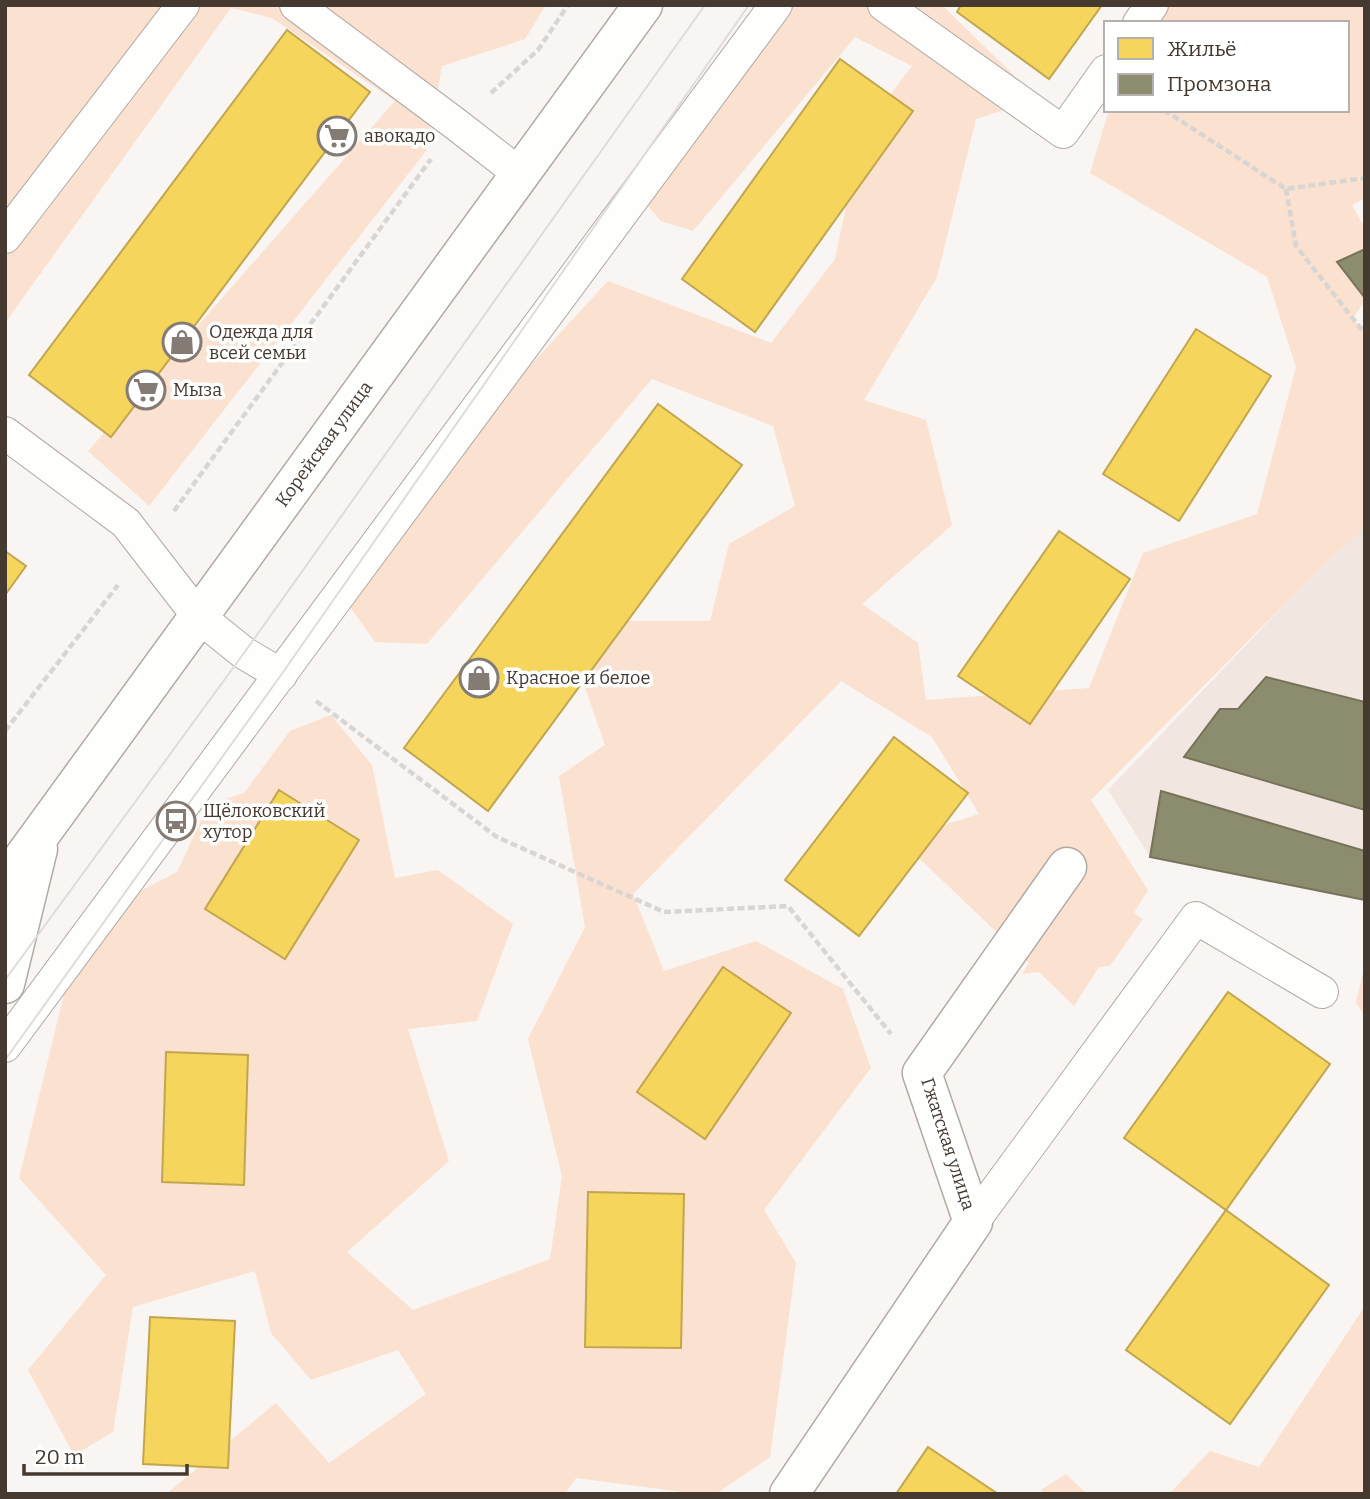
<svg xmlns="http://www.w3.org/2000/svg" width="1370" height="1499" viewBox="0 0 1370 1499" font-family="Bitter,serif">
  <style>
    .built { fill: #f2e7e0 }
    .green { fill: #fbe1cf }
    .homes { fill: #f6d55c; stroke: #c1a64f; stroke-width: 2 }
    .industry { fill: #8c8c6e; stroke: #77735b; stroke-width: 2 }
    .lines { fill: none; stroke-linecap: round; stroke-linejoin: round }
    .lane-casing { stroke: #b0aaa4; stroke-width: 34 }
    .street-casing { stroke: #b0aaa4; stroke-width: 41 }
    .secondary-casing { stroke: #b0aaa4; stroke-width: 41 }
    .path { stroke: #d9d5d3; stroke-width: 4.5; stroke-dasharray: 7 3.5; stroke-linecap: butt }
    .lane { stroke: #fefefd; stroke-width: 32 }
    .street { stroke: #fefefd; stroke-width: 38 }
    .secondary { stroke: #fefefd; stroke-width: 38 }
    .tram { stroke: #dedcdb; stroke-width: 2 }
    .labels { text-anchor: middle; stroke-width: 7; stroke-linejoin: round; paint-order: stroke }
    .poi-label { font-size: 18px; fill: #463930; stroke: #fff; text-anchor: start }
    .street-label { font-size: 18px; fill: #463930; stroke: #fff }
  </style>
  <rect width="100%" height="100%" fill="#f8f5f2"/>
  <path class="built" d="M 1365,520 L 1365,900 L 1150,857 L 1108,790 Z"/>
  <g class="green">
    <path d="M 5,5 L 546,5 L 525,39 L 442,66 L 426,151 L 149,506 L 88,451 L 395,101 L 272,18 L 231,8 L 5,323 Z"/>
    <path d="M 764,5 L 942,5 L 1038,99 L 976,119 L 937,277 L 864,400 L 926,420 L 952,525 L 862,604 L 918,643 L 926,700 L 1089,688 L 1143,553 L 1257,514 L 1296,367 L 1267,277 L 1090,173 L 1109,110 L 1347,110 L 1347,23 L 1137,23 L 1143,5 L 1365,5 L 1365,198 L 1352,205 L 1365,229 L 1365,300 L 1352,320 L 1365,327 L 1365,528 L 1329,559 L 1091,800 L 1148,890 L 1134,913 L 1143,919 L 1110,966 L 1099,967 L 1074,1006 L 1039,972 L 1022,974 L 1029,963 L 899,839 L 979,814 L 932,737 L 841,681 L 633,894 L 664,971 L 756,941 L 843,989 L 871,1068 L 764,1210 L 796,1263 L 770,1457 L 716,1494 L 698,1494 L 576,1478 L 565,1494 L 166,1494 L 276,1403 L 329,1463 L 426,1394 L 398,1350 L 311,1380 L 271,1333 L 255,1271 L 133,1307 L 113,1432 L 74,1455 L 28,1370 L 106,1275 L 19,1178 L 82,921 L 177,872 L 209,804 L 244,793 L 290,731 L 331,715 L 372,765 L 395,878 L 438,870 L 513,924 L 477,1021 L 408,1029 L 449,1161 L 347,1252 L 413,1310 L 550,1259 L 562,1176 L 528,1039 L 585,927 L 559,776 L 605,745 L 579,670 L 617,621 L 710,621 L 729,544 L 795,506 L 773,426 L 652,379 L 427,644 L 375,642 L 334,584 L 437,467 L 608,281 L 771,343 L 835,259 L 862,131 L 912,66 L 855,37 L 693,231 L 661,221 L 631,187 Z"/>
    <path d="M 1365,963 L 1365,1016 L 1356,1003 Z"/>
    <path d="M 1365,1306 L 1365,1494 L 1169,1494 L 1210,1451 L 1259,1467 Z"/>
    <path d="M 1066,1474 L 1087,1494 L 1044,1494 L 1041,1490 Z"/>
  </g>
  <g class="homes">
    <path d="M 961,5 L 1102,5 L 1049,79 L 957,12 Z"/>
    <path d="M 287,30 L 370,92 L 111,437 L 29,375 Z"/>
    <path d="M 840,59 L 913,111 L 755,332 L 682,279 Z"/>
    <path d="M 1196,329 L 1271,376 L 1179,521 L 1103,474 Z"/>
    <path d="M 658,404 L 742,465 L 488,811 L 404,748 Z"/>
    <path d="M 1059,531 L 1130,579 L 1030,724 L 958,676 Z"/>
    <path d="M 5,551 L 26,566 L 5,595 Z"/>
    <path d="M 894,737 L 968,793 L 859,936 L 785,880 Z"/>
    <path d="M 279,790 L 359,840 L 285,959 L 205,909 Z"/>
    <path d="M 723,967 L 791,1013 L 705,1139 L 637,1092 Z"/>
    <path d="M 1228,992 L 1330,1064 L 1226,1210 L 1124,1138 Z"/>
    <path d="M 166,1052 L 248,1055 L 244,1185 L 162,1182 Z"/>
    <path d="M 588,1192 L 684,1194 L 681,1348 L 585,1347 Z"/>
    <path d="M 1226,1210 L 1329,1285 L 1230,1424 L 1126,1350 Z"/>
    <path d="M 150,1317 L 235,1321 L 228,1468 L 143,1464 Z"/>
    <path d="M 928,1447 L 998,1494 L 896,1494 Z"/>
  </g>
  <g class="industry">
    <path d="M 1365,249 L 1365,298 L 1337,262 Z"/>
    <path d="M 1266,677 L 1365,702 L 1365,810 L 1184,757 L 1220,709 L 1238,709 Z"/>
    <path d="M 1161,791 L 1365,851 L 1365,900 L 1150,857 Z"/>
  </g>
  <g class="lines">
    <defs>
      <g id="lane">
        <path d="M 296,5 L 457,125 L 520,174"/>
        <path d="M 884,5 L 1063,132 L 1106,71"/>
        <path d="M 1139,23 L 1152,5"/>
        <path d="M 5,237 L 183,5"/>
        <path d="M 5,433 L 126,523 L 198,616 L 244,653 L 281,675"/>
        <path d="M 5,1046 L 776,5"/>
        <path d="M 973,1222 L 1196,918 L 1322,992"/>
      </g>
      <path id="street" d="M 789,1494 L 973,1222 L 922,1073 L 1067,867"/>
      <g id="secondary">
        <path d="M 5,883 L 643,5"/>
        <path d="M 5,984 L 38,849"/>
      </g>
    </defs>
    <use href="#lane" class="lane-casing"/>
    <use href="#street" class="street-casing"/>
    <use href="#secondary" class="secondary-casing"/>
    <g class="path">
      <path d="M 491,93 L 538,50 L 568,5"/>
      <path d="M 1164,110 L 1286,189 L 1365,178"/>
      <path d="M 1286,189 L 1296,246 L 1362,330"/>
      <path d="M 174,511 L 431,159"/>
      <path d="M 316,701 L 497,837 L 664,912 L 788,906 L 891,1034"/>
      <path d="M 5,731 L 118,585"/>
    </g>
    <use href="#lane" class="lane"/>
    <use href="#street" class="street"/>
    <use href="#secondary" class="secondary"/>
    <g class="tram">
      <path d="M 5,980 L 244,653 L 705,5"/>
      <path d="M 5,1060 L 281,675 L 749,5"/>
    </g>
  </g>
  <defs>
    <symbol id="supermarket-ring" viewBox="-11 -11 22 22"><circle r="9.5" fill="#fff" stroke="#847b74" stroke-width="1.5"/><path d="M-6-5.5h2.5l.6 2H6L4.5 2H-2.5L-4.4-4H-6ZM-1.5 3.2a1.3 1.3 0 1 0 .1 0ZM3 3.2a1.3 1.3 0 1 0 .1 0Z" fill="#847b74"/></symbol>
    <symbol id="shop-ring" viewBox="-11 -11 22 22"><circle r="9.5" fill="#fff" stroke="#847b74" stroke-width="1.5"/><path d="M-5-2.5h2.3a2.7 3.5 0 0 1 5.4 0H5L5.5 6h-11ZM-1.5-2.5h3a1.5 2.3 0 0 0-3 0Z" fill="#847b74"/></symbol>
    <symbol id="bus-ring" viewBox="-11 -11 22 22"><circle r="9.5" fill="#fff" stroke="#847b74" stroke-width="1.5"/><path d="M-5-6H5V4H4V6H2V4H-2V6H-4V4H-5ZM-3.5-4V0h7V-4ZM-3.5 1.2v1.5H-2V1.2ZM2 1.2v1.5H3.5V1.2Z" fill="#847b74"/></symbol>
  </defs>
  <g fill-rule="evenodd">
    <use href="#supermarket-ring" x="315" y="114" width="44" height="44"/>
    <use href="#shop-ring" x="160" y="320" width="44" height="44"/>
    <use href="#supermarket-ring" x="124" y="368" width="44" height="44"/>
    <use href="#shop-ring" x="457" y="656" width="44" height="44"/>
    <use href="#bus-ring" x="154" y="799" width="44" height="44"/>
  </g>
  <g class="labels">
    <g class="poi-label">
      <text x="364" y="142">авокадо</text>
      <text x="209" y="338">Одежда для<tspan x="209" dy="21">всей семьи</tspan></text>
      <text x="173" y="396">Мыза</text>
      <text x="506" y="684">Красное и белое</text>
      <text x="203" y="817">Щёлоковский<tspan x="203" dy="21">хутор</tspan></text>
    </g>
    <g class="street-label">
      <text transform="translate(324 444) rotate(-54)" y="6">Корейская улица</text>
      <text transform="translate(948 1144) rotate(72)" y="6">Гжатская улица</text>
    </g>
  </g>
  <rect width="1370" height="1499" fill="none" stroke="#463930" stroke-width="14"/>
  <rect x="1104" y="21" width="245" height="91" fill="#ffffff" stroke="#b5b0ac" stroke-width="2"/>
  <rect x="1118" y="38" width="35" height="21" fill="#f6d55c" stroke="#b5b0ac" stroke-width="2"/>
  <text x="1167" y="56" font-size="21" fill="#463930">Жильё</text>
  <rect x="1118" y="74" width="35" height="21" fill="#8c8c6e" stroke="#b5b0ac" stroke-width="2"/>
  <text x="1167" y="91" font-size="21" fill="#463930">Промзона</text>
  <path d="M24 1464v10h163v-10" fill="none" stroke="#463930" stroke-width="3.5"/>
  <text x="35" y="1464" font-size="21" fill="#463930" stroke="#ffffff" stroke-width="5" paint-order="stroke">20 m</text>
</svg>
